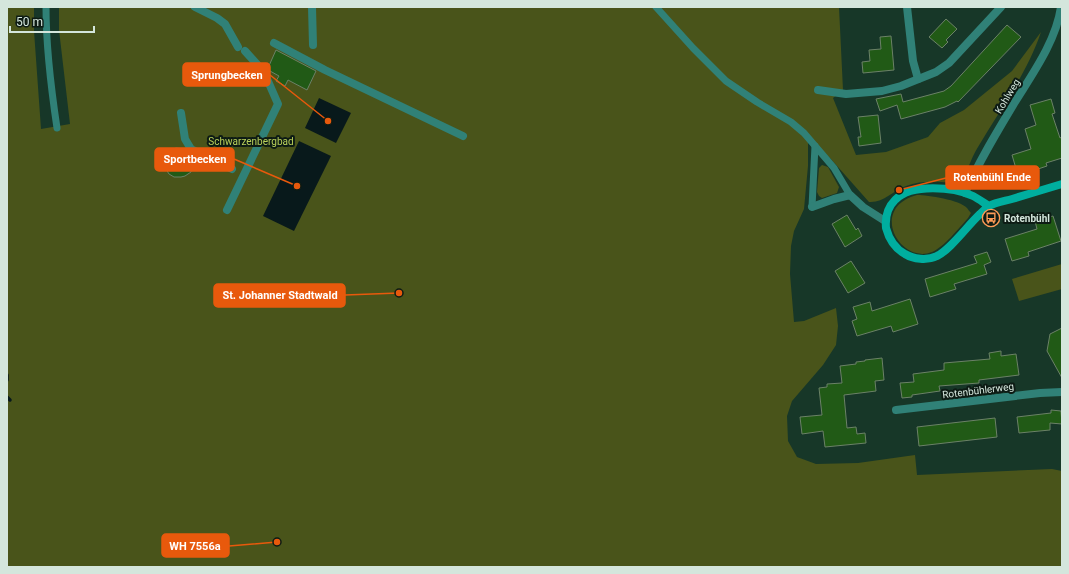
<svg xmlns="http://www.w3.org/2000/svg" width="1069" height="574" viewBox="0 0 1069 574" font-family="Roboto,sans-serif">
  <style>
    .green { fill: #49541a }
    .water { fill: #08191b }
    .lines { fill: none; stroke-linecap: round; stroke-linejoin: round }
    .stream { stroke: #08191b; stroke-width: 3.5 }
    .building { fill: #215a16; stroke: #6b8167 }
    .lane { stroke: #308177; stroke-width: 7 }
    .street { stroke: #308177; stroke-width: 8 }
    .secondary { stroke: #00ae9f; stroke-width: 8 }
    .labels { text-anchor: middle; stroke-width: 4; stroke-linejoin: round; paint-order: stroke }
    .street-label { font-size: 10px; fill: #d4e6dc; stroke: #0d1b14 }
    .park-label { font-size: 10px; fill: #b9d05a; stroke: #0d1b14 }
    .poi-label { font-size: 10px; font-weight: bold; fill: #d4e6dc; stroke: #0d1b14; text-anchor: start }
    .leader { fill: none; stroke: #e8590c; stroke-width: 1.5 }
    .callout-dot { fill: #e8590c; stroke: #0d1b14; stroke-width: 1.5 }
    .callout { fill: #e8590c; stroke: #e8590c; stroke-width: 1.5 }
    .callout-label { font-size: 11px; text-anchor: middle; font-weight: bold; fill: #fff }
  </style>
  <rect width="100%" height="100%" fill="#173728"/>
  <g class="green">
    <path d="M 7,7 L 34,7 L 34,31 L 41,129 L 70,124 L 59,30 L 59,7 L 839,7 L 843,90 L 833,98 L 856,155 L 886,152 L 928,137 L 940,123 L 964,110 L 1012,71 L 1041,32 C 1027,74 1000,109 978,147 C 970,159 968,175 956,183 C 939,182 922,180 906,186 C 892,191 884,203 869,202 L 830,158 L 808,140 L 808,166 L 804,209 L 794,231 L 791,246 L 790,274 L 794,322 L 804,321 L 836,308 L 838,326 L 836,345 L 823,365 L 792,401 L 787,416 L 788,441 L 797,457 L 816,464 L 858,463 L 915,455 L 917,475 L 1052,469 L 1062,471 L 1062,567 L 7,567 Z"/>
    <path d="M 822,165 L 828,167 L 839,187 L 837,193 L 822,198 L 819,196 L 817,192 L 819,168 Z"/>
    <path d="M 917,195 C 928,195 960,200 967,208 C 968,209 969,211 971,213 L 968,218 C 959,228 944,247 932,252 C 900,265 868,208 917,195 Z"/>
    <path d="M 1062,264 L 1062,289 L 1019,301 L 1012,279 Z"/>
  </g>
  <g class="water">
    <path d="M 319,98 L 351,113 L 336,143 L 305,128 Z"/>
    <path d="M 299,141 L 331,156 L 294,231 L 263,216 Z"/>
  </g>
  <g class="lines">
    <g class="stream">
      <path d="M 7,375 L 7,380"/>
      <path d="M 7,397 L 10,400"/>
    </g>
  </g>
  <g class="building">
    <path d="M 946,19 L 957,29 L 946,40 L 948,42 L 942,48 L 929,37 Z"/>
    <path d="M 1007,25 L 1021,37 L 958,102 L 957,101 L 945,107 L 901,119 L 897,105 L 880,111 L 876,99 L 901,94 L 903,102 L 944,91 L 951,86 Z"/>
    <path d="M 891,36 L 894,70 L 863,73 L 862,62 L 870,61 L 869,50 L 881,49 L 880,37 Z"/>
    <path d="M 276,50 L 316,71 L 307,90 L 288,80 L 285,86 L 276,81 L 279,76 L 270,71 L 268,68 Z"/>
    <path d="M 1051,99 L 1055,113 L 1052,114 L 1060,138 L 1062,137 L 1062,158 L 1046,163 L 1047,166 L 1035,170 L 1034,167 L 1017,172 L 1012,155 L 1031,149 L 1025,129 L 1036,125 L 1030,105 Z"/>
    <path d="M 878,115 L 881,143 L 859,146 L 858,137 L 861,137 L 858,117 Z"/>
    <path d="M 176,148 L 185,149 L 188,154 L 192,155 L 194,161 L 191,172 L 185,176 L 181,177 L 174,177 L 169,174 L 164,166 L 165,157 L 172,150 Z"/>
    <path d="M 847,215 L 856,230 L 858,228 L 862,236 L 845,247 L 832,224 Z"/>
    <path d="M 1053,216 L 1061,241 L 1028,252 L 1029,256 L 1012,261 L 1005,239 L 1037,229 L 1035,221 Z"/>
    <path d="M 987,252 L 991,262 L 984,265 L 987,274 L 954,284 L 956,289 L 930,297 L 925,279 L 977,263 L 974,256 Z"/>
    <path d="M 851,261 L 865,283 L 848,293 L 835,271 Z"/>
    <path d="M 910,299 L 918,324 L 893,332 L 891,326 L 857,336 L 852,321 L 857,319 L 853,307 L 870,302 L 872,311 Z"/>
    <path d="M 1062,328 L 1062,378 L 1047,351 L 1050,334 Z"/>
    <path d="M 1001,351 L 1001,356 L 1016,354 L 1019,375 L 979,380 L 979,383 L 939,386 L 940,391 L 912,395 L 912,397 L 902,398 L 900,383 L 914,382 L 913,374 L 944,370 L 944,363 L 990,359 L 989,353 Z"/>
    <path d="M 882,358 L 884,380 L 875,381 L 876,391 L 844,395 L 847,428 L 856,427 L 857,434 L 865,433 L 866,443 L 825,447 L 823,431 L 802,434 L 800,417 L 822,415 L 819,388 L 827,387 L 827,384 L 842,383 L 840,366 L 856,364 L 856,362 L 865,361 L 865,360 Z"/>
    <path d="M 1051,410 L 1061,411 L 1062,424 L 1050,423 L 1050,430 L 1019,433 L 1017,417 L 1051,413 Z"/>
    <path d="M 995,418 L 997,437 L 919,446 L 917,427 Z"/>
  </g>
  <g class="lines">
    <g class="lane">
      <path d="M 46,7 C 46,48 51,88 57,128"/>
      <path d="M 656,7 L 693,48 L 726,81 L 757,102 L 791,122 L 804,133 L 834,168 L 850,195"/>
      <path d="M 812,207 L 815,146"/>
    </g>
    <g class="street">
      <path d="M 195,7 L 217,18 L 225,24 L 238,47"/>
      <path d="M 312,7 L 313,45"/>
      <path d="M 907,7 L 913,61 L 918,79"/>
      <path d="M 274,43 L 325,70 L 463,136"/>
      <path d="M 818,90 L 846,94 L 882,91 L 901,86 L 936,72 L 949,63 L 1001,7"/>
      <path d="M 181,113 L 185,139 L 191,149 L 232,169"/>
      <path d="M 965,193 C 979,161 997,132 1015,102 C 1033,73 1056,41 1061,7"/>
      <path d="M 812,207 L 834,199 L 850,195 L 863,207 L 885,221"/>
      <path d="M 227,210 L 278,104 L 264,72 L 245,51"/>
      <path d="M 896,410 L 1040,393 L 1062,392"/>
    </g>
    <path class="secondary" d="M 989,206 C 984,203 979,199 973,196 C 954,187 911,183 895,200 C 887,208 885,217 886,228 C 889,239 894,248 905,254 C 913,259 927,261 937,256 C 950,250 968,225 980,214 C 983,211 986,208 989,206 C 996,202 1005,201 1012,199 C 1029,194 1045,189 1062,184"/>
  </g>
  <defs>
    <symbol id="bus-ring" viewBox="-11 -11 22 22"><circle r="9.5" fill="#0d1b14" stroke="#fe9c57" stroke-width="1.5"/><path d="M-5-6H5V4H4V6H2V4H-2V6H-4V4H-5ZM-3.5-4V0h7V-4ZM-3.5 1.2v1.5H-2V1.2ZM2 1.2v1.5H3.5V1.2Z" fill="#fe9c57"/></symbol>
  </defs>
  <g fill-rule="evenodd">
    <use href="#bus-ring" x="981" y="208" width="20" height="20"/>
  </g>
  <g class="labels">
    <g class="street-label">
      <text transform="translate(1007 96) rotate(-59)" y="4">Kohlweg</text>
      <text transform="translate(978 390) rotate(-7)" y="4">Rotenbühlerweg</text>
    </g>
    <g class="park-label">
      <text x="251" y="145">Schwarzenbergbad</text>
    </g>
    <g class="poi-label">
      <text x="1004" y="222">Rotenbühl</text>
    </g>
  </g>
  <path class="leader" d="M328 121L270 75M297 186L234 159M899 190L946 178M399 293L345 295M277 542L229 546"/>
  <g class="callout-dot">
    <circle cx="328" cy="121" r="4"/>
    <circle cx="297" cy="186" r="4"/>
    <circle cx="899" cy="190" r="4"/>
    <circle cx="399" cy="293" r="4"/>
    <circle cx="277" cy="542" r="4"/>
  </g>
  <g class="callout">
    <rect x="183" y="63" width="87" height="23" rx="4"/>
    <rect x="155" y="148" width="79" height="23" rx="4"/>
    <rect x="946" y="166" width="93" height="23" rx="4"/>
    <rect x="214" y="284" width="131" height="23" rx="4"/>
    <rect x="162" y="534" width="67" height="23" rx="4"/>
  </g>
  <g class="callout-label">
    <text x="227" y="79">Sprungbecken</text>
    <text x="195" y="163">Sportbecken</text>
    <text x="992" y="181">Rotenbühl Ende</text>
    <text x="280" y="299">St. Johanner Stadtwald</text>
    <text x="195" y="550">WH 7556a</text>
  </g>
  <rect width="1069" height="574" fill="none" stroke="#d4e6dc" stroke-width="16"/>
  <path d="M10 26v6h84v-6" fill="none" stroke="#d4e6dc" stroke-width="2"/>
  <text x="16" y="26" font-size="12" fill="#d4e6dc" stroke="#0d1b14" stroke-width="3" paint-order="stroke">50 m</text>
</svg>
